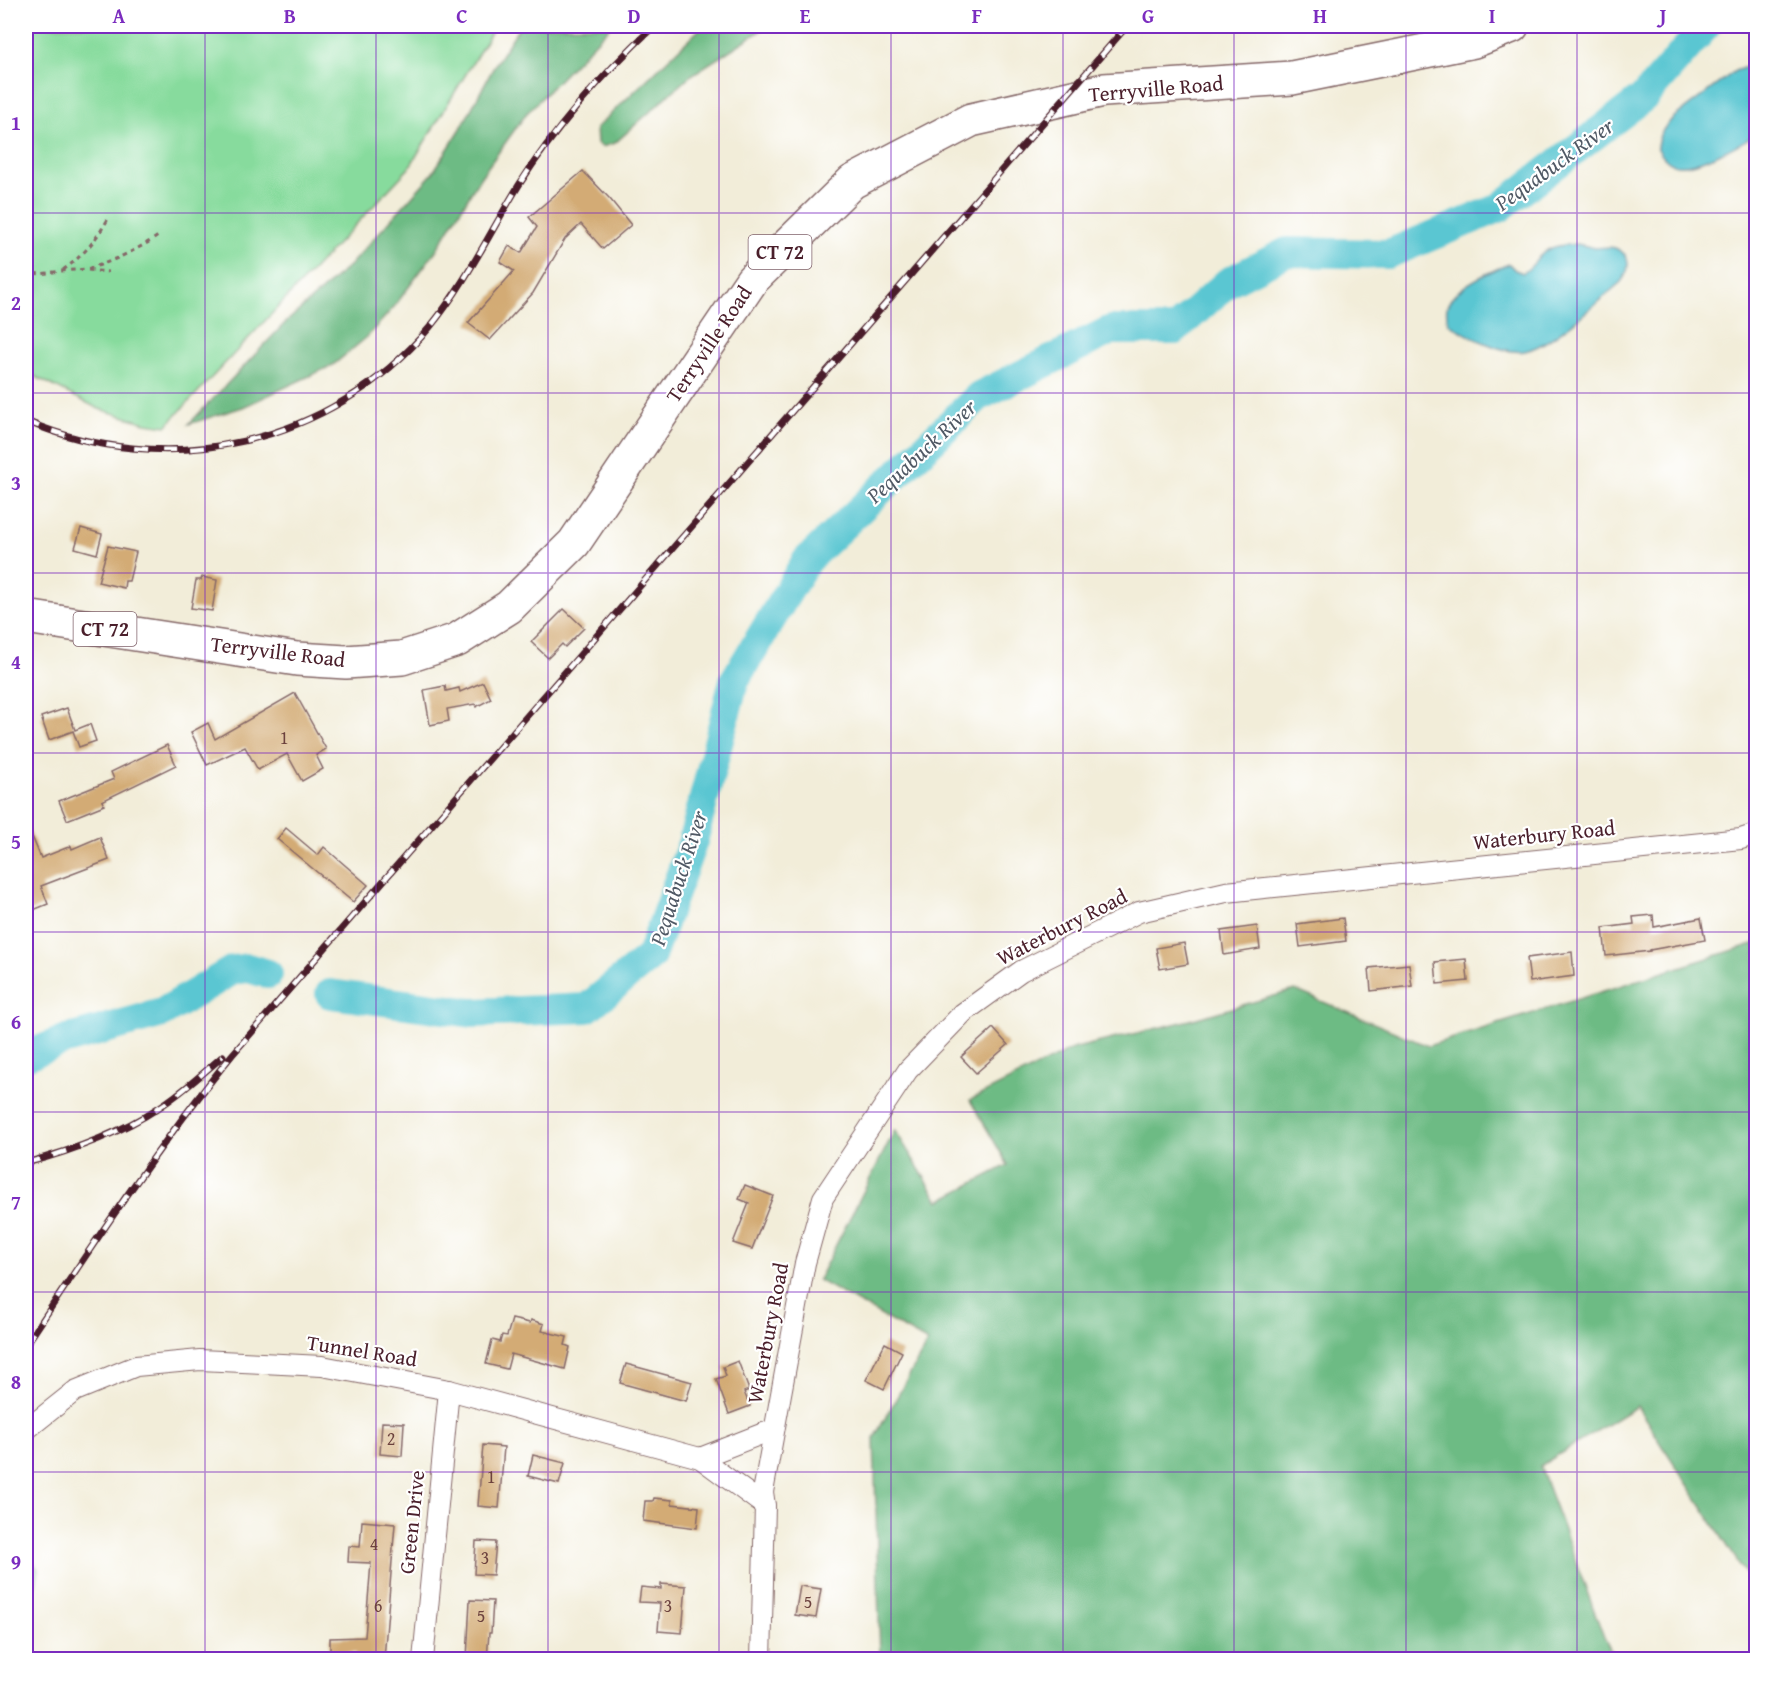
<svg xmlns="http://www.w3.org/2000/svg" width="1782" height="1685" viewBox="0 0 1782 1685" font-family="'Gentium Book Plus',serif">
  <style>
    .green { fill: #87db9d; stroke: #687d64; stroke-width: 1.5 }
    .forest { fill: #6dbb84; stroke: #5c6d58; stroke-width: 1.5 }
    .water { fill: #5ac6d2; stroke: #52727e; stroke-width: 1.5 }
    .lines { fill: none; stroke-linecap: round; stroke-linejoin: round }
    .river { stroke: #5ac6d2; stroke-width: 30 }
    .building { fill: #d3ab75 }
    .street-casing { stroke: #856768; stroke-width: 22 }
    .highway-casing { stroke: #856768; stroke-width: 36 }
    .path { stroke: #856768; stroke-width: 3; stroke-dasharray: 4.5 4.5; stroke-linecap: butt }
    .street { stroke: #fff; stroke-width: 20 }
    .highway { stroke: #fff; stroke-width: 33 }
    .rail-casing { stroke: #4a1f2b; stroke-width: 7 }
    .rail { stroke: #fff; stroke-width: 4.5; stroke-dasharray: 14; stroke-linecap: butt }
    .grid { fill: none; stroke: #7b2cbf; stroke-width: 1.5; stroke-opacity: 0.55 }
    .labels { text-anchor: middle; stroke-width: 4.5; stroke-linejoin: round; paint-order: stroke }
    .number-label { font-size: 18px; fill: #6c423e }
    .shield { fill: #fff; stroke: #80626b; stroke-width: 1.5 }
    .shield-label { font-size: 20px; font-weight: bold; fill: #4a1f2b }
    .street-label { font-size: 21px; fill: #4a1f2b; stroke: #fff }
    .water-label { font-size: 22px; font-style: italic; fill: #505965; stroke: #fff }
    .neatline { fill: none; stroke: #7b2cbf; stroke-width: 2 }
    .grid-label { font-size: 20px; text-anchor: middle; font-weight: bold; fill: #7b2cbf }
  </style>
  <rect width="100%" height="100%" fill="#fff"/>
  <filter id="ink" filterUnits="userSpaceOnUse"><feTurbulence type="fractalNoise" baseFrequency=".0167" numOctaves="2"/><feDisplacementMap in="SourceGraphic" scale="12" xChannelSelector="R" yChannelSelector="G"/><feConvolveMatrix kernelMatrix="1 2 1 2 8 2 1 2 1" color-interpolation-filters="sRGB"/></filter>
  <filter id="wash" filterUnits="userSpaceOnUse"><feTurbulence type="fractalNoise" baseFrequency=".008" numOctaves="4" result="noise"/><feDisplacementMap in="SourceGraphic" scale="24" xChannelSelector="R" yChannelSelector="G"/><feGaussianBlur stdDeviation="1.35" result="paint"/><feColorMatrix in="noise" values="0 0 0 0 0 0 0 0 0 0 0 0 0 0 0 0 0 1.4 0 .05"/><feComposite in="paint" operator="in"/></filter>
  <g filter="url(#wash)">
    <rect width="100%" height="100%" fill="#f2edd9"/>
    <path class="green" d="M 26,26 L 495,26 L 409,168 L 166,426 L 146,423 L 99,409 L 26,372 Z"/>
    <g class="forest">
      <path d="M 520,26 L 611,26 L 526,114 L 480,178 L 437,249 L 394,307 L 367,337 L 333,365 L 243,407 L 189,424 L 285,323 L 350,265 L 432,174 L 460,130 L 496,63 Z"/>
      <path d="M 703,26 L 768,26 L 690,76 L 615,143 L 602,147 L 597,143 L 596,128 Z"/>
      <path d="M 1756,943 L 1756,1590 L 1637,1406 L 1540,1466 L 1604,1637 L 1615,1659 L 880,1659 L 874,1438 L 928,1342 L 818,1280 L 895,1130 L 939,1201 L 1008,1165 L 970,1100 L 1072,1049 L 1190,1020 L 1295,990 L 1428,1046 Z"/>
      <path d="M 26,1549 L 39,1571 L 26,1621 Z"/>
    </g>
    <g class="water">
      <path d="M 1746,67 L 1756,71 L 1756,133 C 1742,144 1696,168 1677,165 C 1667,164 1661,155 1657,147 C 1658,134 1665,127 1673,118 L 1735,71 Z"/>
      <path d="M 1577,244 C 1583,245 1589,247 1596,248 C 1602,248 1609,246 1615,248 C 1633,255 1630,271 1620,283 C 1598,301 1551,346 1525,351 C 1503,355 1466,335 1448,323 C 1447,317 1445,309 1448,304 C 1457,286 1491,271 1509,264 L 1515,270 L 1523,273 C 1531,268 1535,262 1540,256 C 1550,245 1563,245 1577,244 Z"/>
    </g>
    <g class="lines">
      <g class="river">
        <path d="M 330,994 L 473,1013 L 587,1008 L 651,956 L 693,841 L 734,681 L 807,560 L 979,396 L 1111,330 L 1175,330 L 1228,282 L 1287,252 L 1388,254 L 1499,208 L 1644,97 L 1706,26"/>
        <path d="M 26,1056 L 62,1041 L 162,1013 L 233,970 L 248,968 L 268,974"/>
      </g>
    </g>
    <g id="blocks">
      <g class="building">
        <path d="M 583,171 L 610,199 L 631,225 L 603,249 L 581,224 L 565,239 L 533,293 L 490,340 L 468,323 L 514,271 L 500,262 L 509,246 L 521,253 L 537,227 L 529,217 Z"/>
        <path d="M 81,528 L 102,534 L 97,554 L 75,548 Z"/>
        <path d="M 108,546 L 136,552 L 129,581 L 125,581 L 124,588 L 98,582 Z"/>
        <path d="M 202,577 L 217,580 L 212,611 L 191,608 L 196,580 L 201,580 Z"/>
        <path d="M 564,609 L 584,628 L 565,647 L 562,644 L 548,658 L 531,642 Z"/>
        <path d="M 483,682 L 491,699 L 476,707 L 475,704 L 447,709 L 449,721 L 430,725 L 424,690 L 445,686 L 446,691 L 459,688 L 460,692 Z"/>
        <path d="M 295,693 L 326,749 L 316,755 L 323,769 L 302,781 L 287,754 L 258,770 L 245,747 L 207,765 L 191,732 L 208,723 L 215,739 Z"/>
        <path d="M 67,708 L 75,730 L 90,724 L 96,741 L 79,747 L 73,731 L 49,740 L 41,717 Z"/>
        <path d="M 167,745 L 176,765 L 102,801 L 104,805 L 67,820 L 59,801 L 114,779 L 111,772 Z"/>
        <path d="M 26,822 L 41,858 L 71,846 L 72,849 L 100,837 L 109,860 L 41,886 L 48,904 L 26,913 Z"/>
        <path d="M 286,828 L 318,855 L 324,847 L 368,885 L 353,902 L 277,839 Z"/>
        <path d="M 1653,915 L 1654,927 L 1701,918 L 1705,940 L 1650,950 L 1650,951 L 1606,956 L 1603,928 L 1634,924 L 1633,917 Z"/>
        <path d="M 1343,918 L 1346,941 L 1300,947 L 1297,924 Z"/>
        <path d="M 1257,926 L 1260,949 L 1224,955 L 1221,931 Z"/>
        <path d="M 1184,943 L 1188,964 L 1160,969 L 1156,948 Z"/>
        <path d="M 1572,952 L 1574,976 L 1530,982 L 1527,958 Z"/>
        <path d="M 1466,959 L 1468,981 L 1437,984 L 1435,962 Z"/>
        <path d="M 1409,964 L 1412,986 L 1371,991 L 1369,968 Z"/>
        <path d="M 993,1028 L 1008,1045 L 976,1073 L 961,1057 Z"/>
        <path d="M 745,1185 L 773,1196 L 752,1249 L 733,1243 L 749,1203 L 739,1199 Z"/>
        <path d="M 512,1319 L 530,1323 L 531,1320 L 544,1324 L 542,1331 L 567,1337 L 565,1345 L 570,1347 L 565,1369 L 511,1354 L 507,1369 L 486,1364 L 492,1340 L 500,1342 L 502,1335 L 507,1336 Z"/>
        <path d="M 885,1343 L 902,1352 L 884,1389 L 866,1380 Z"/>
        <path d="M 738,1361 L 749,1390 L 744,1392 L 750,1406 L 729,1414 L 716,1379 L 726,1376 L 723,1367 Z"/>
        <path d="M 626,1364 L 692,1382 L 686,1401 L 620,1383 Z"/>
        <path d="M 382,1422 L 404,1423 L 402,1456 L 380,1454 Z"/>
        <path d="M 483,1445 L 504,1447 L 499,1508 L 478,1506 Z"/>
        <path d="M 533,1455 L 565,1463 L 559,1484 L 528,1476 Z"/>
        <path d="M 654,1498 L 672,1500 L 672,1504 L 699,1507 L 697,1528 L 643,1521 L 645,1501 L 653,1501 Z"/>
        <path d="M 362,1521 L 395,1524 L 384,1659 L 355,1659 L 356,1652 L 330,1653 L 330,1638 L 365,1637 L 371,1563 L 348,1562 L 349,1546 L 360,1547 Z"/>
        <path d="M 476,1541 L 496,1542 L 493,1575 L 474,1574 Z"/>
        <path d="M 661,1584 L 686,1586 L 682,1633 L 658,1631 L 660,1603 L 639,1602 L 641,1587 L 661,1589 Z"/>
        <path d="M 800,1586 L 821,1589 L 816,1618 L 795,1615 Z"/>
        <path d="M 470,1600 L 493,1601 L 491,1633 L 489,1633 L 487,1659 L 467,1659 Z"/>
      </g>
    </g>
  </g>
  <g filter="url(#ink)">
    <use href="#blocks" fill-opacity="0" stroke="#856768" stroke-width="1.5"/>
    <g class="lines">
      <defs>
        <g id="street">
          <path d="M 26,1430 L 75,1391 L 136,1366 L 200,1360 L 322,1366 L 449,1390 L 700,1458 L 765,1506"/>
          <path d="M 700,1458 L 774,1429"/>
          <path d="M 423,1660 L 449,1390"/>
          <path d="M 761,1660 L 765,1506 L 763,1492 L 805,1263 L 823,1198 L 908,1070 L 963,1013 L 1021,971 L 1139,912 L 1226,892 L 1741,839 L 1756,834"/>
        </g>
        <path id="highway" d="M 26,617 L 297,659 L 346,662 L 402,658 L 457,640 L 509,607 L 574,543 L 752,280 L 852,182 L 971,120 L 1104,90 L 1292,78 L 1474,41 L 1512,26"/>
      </defs>
      <use href="#street" class="street-casing"/>
      <use href="#highway" class="highway-casing"/>
      <g class="path">
        <path d="M 26,270 C 37,277 49,272 62,271 C 70,270 78,270 86,269 C 106,265 141,248 158,236"/>
        <path d="M 63,270 C 83,256 96,240 108,219"/>
        <path d="M 88,270 L 108,272"/>
      </g>
      <use href="#street" class="street"/>
      <use href="#highway" class="highway"/>
      <defs>
        <g id="rail">
          <path d="M 26,421 C 167,481 330,446 430,327 C 466,283 490,232 519,185 C 557,125 603,74 654,26"/>
          <path d="M 26,1163 C 71,1151 119,1134 158,1108 C 182,1093 202,1074 223,1056"/>
          <path d="M 26,1345 C 92,1246 157,1147 232,1055 L 1127,26"/>
        </g>
      </defs>
      <use href="#rail" class="rail-casing"/>
      <use href="#rail" class="rail"/>
    </g>
  </g>
  <path class="grid" d="M 205,26 L 205,1660M 376,26 L 376,1660M 548,26 L 548,1660M 719,26 L 719,1660M 891,26 L 891,1660M 1063,26 L 1063,1660M 1234,26 L 1234,1660M 1406,26 L 1406,1660M 1577,26 L 1577,1660M 26,213 L 1756,213M 26,393 L 1756,393M 26,573 L 1756,573M 26,753 L 1756,753M 26,932 L 1756,932M 26,1112 L 1756,1112M 26,1292 L 1756,1292M 26,1472 L 1756,1472"/>
  <g class="labels">
    <g class="number-label">
      <text x="284" y="744">1</text>
      <text x="391" y="1445">2</text>
      <text x="491" y="1483">1</text>
      <text x="374" y="1550">4</text>
      <text x="485" y="1564">3</text>
      <text x="808" y="1608">5</text>
      <text x="378" y="1612">6</text>
      <text x="668" y="1612">3</text>
      <text x="481" y="1622">5</text>
    </g>
    <g class="shield">
      <rect x="748.5" y="235" width="63" height="34" rx="4.5"/>
      <rect x="73.5" y="612" width="63" height="34" rx="4.5"/>
    </g>
    <g class="shield-label">
      <text x="780" y="259">CT 72</text>
      <text x="105" y="636">CT 72</text>
    </g>
    <g class="street-label">
      <text transform="translate(1156 89) rotate(-5)" y="7">Terryville Road</text>
      <text transform="translate(709 344) rotate(-56)" y="7">Terryville Road</text>
      <text transform="translate(278 652) rotate(7)" y="7">Terryville Road</text>
      <text transform="translate(1544 835) rotate(-6)" y="7">Waterbury Road</text>
      <text transform="translate(1062 927) rotate(-27)" y="7">Waterbury Road</text>
      <text transform="translate(768 1333) rotate(-79)" y="7">Waterbury Road</text>
      <text transform="translate(362 1351) rotate(9)" y="7">Tunnel Road</text>
      <text transform="translate(412 1522) rotate(-84)" y="7">Green Drive</text>
    </g>
    <g class="water-label">
      <text transform="translate(1554 164) rotate(-36)" y="8">Pequabuck River</text>
      <text transform="translate(921 451) rotate(-43)" y="8">Pequabuck River</text>
      <text transform="translate(678 878) rotate(-72)" y="8">Pequabuck River</text>
    </g>
  </g>
  <rect width="1782" height="1685" fill="none" stroke="#fff" stroke-width="66"/>
  <rect x="33" y="33" width="1716" height="1619" class="neatline"/>
  <g class="grid-label">
    <text x="119" y="23">A</text>
    <text x="290" y="23">B</text>
    <text x="462" y="23">C</text>
    <text x="634" y="23">D</text>
    <text x="805" y="23">E</text>
    <text x="977" y="23">F</text>
    <text x="1148" y="23">G</text>
    <text x="1320" y="23">H</text>
    <text x="1492" y="23">I</text>
    <text x="1663" y="23">J</text>
    <text x="16" y="130">1</text>
    <text x="16" y="310">2</text>
    <text x="16" y="490">3</text>
    <text x="16" y="669">4</text>
    <text x="16" y="849">5</text>
    <text x="16" y="1029">6</text>
    <text x="16" y="1209">7</text>
    <text x="16" y="1389">8</text>
    <text x="16" y="1569">9</text>
  </g>
</svg>
